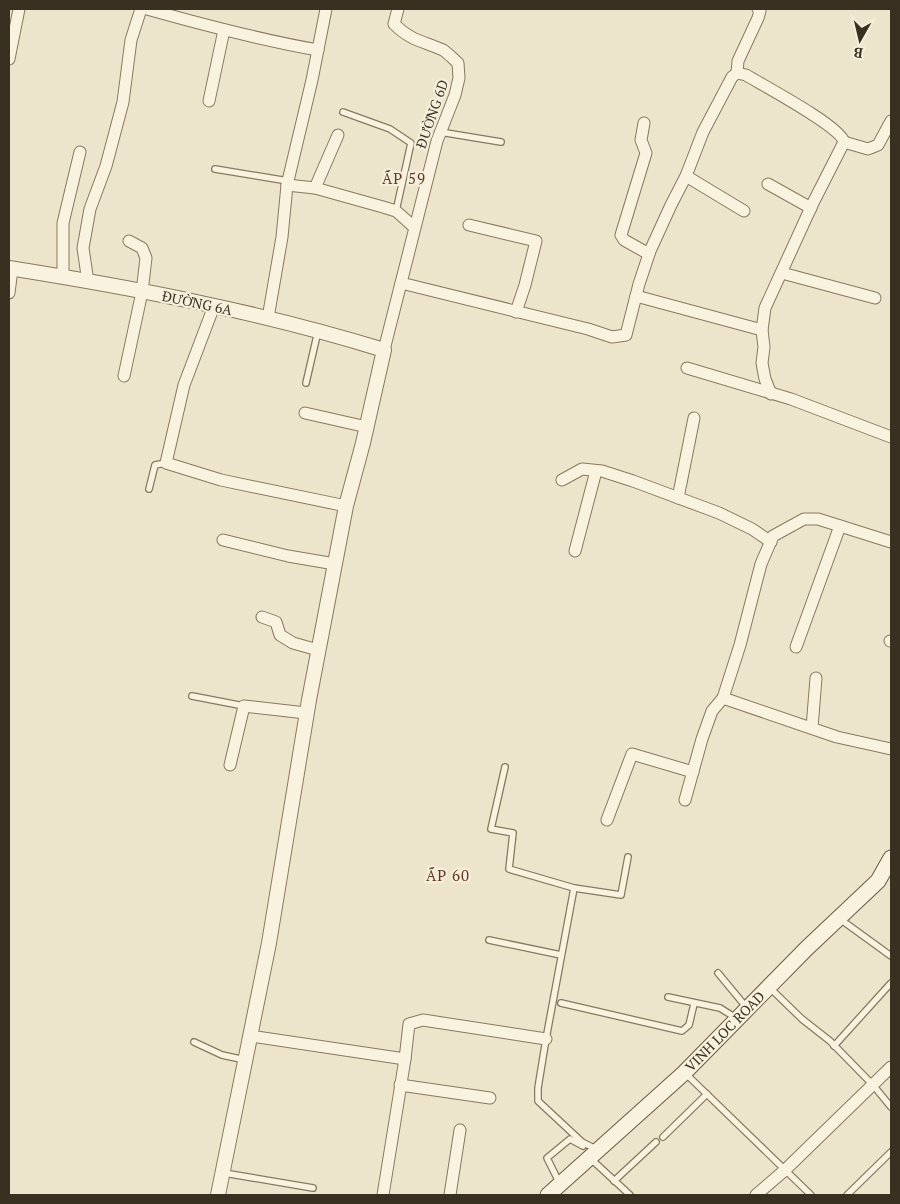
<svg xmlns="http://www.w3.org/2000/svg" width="900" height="1204" viewBox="0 0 900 1204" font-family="'PT Serif',serif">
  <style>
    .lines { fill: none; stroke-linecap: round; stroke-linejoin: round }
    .service-casing { stroke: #897860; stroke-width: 8 }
    .minor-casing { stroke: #897860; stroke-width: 13 }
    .tertiary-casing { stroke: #897860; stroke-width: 16 }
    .secondary-casing { stroke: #6b5943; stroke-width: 17 }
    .service { stroke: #f8f2de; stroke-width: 5.5 }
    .minor { stroke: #f8f2de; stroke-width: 11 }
    .tertiary { stroke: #f8f2de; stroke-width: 14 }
    .secondary { stroke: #f8f2de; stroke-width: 15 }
    .labels { text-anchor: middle; stroke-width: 4.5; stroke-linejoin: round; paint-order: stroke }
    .street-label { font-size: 14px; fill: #3a3022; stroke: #f4efda }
    .neighbourhood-label { font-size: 15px; letter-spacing: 1px; fill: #653624; stroke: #f4efda }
  </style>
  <rect width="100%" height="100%" fill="#ede5cb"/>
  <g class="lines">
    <defs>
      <g id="service">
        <path d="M 343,112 L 390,129 L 411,143 L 396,211"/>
        <path d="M 440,132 L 501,142"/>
        <path d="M 215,169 L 288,181"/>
        <path d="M 306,383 L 318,331"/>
        <path d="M 149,489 L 155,465 L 166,463"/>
        <path d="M 192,696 L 244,706"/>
        <path d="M 505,767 L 491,829 L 513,833 L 509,869 L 574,888 L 621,895 L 628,857"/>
        <path d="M 574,888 L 546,1039 L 538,1088 L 538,1101 L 582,1142 L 596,1149"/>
        <path d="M 840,919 L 891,956"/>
        <path d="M 489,940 L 561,955"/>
        <path d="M 718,973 L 747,1008"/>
        <path d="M 770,988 L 802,1019 L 830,1041 L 873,1085 L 891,1107"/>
        <path d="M 668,997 L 720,1008 L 736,1018"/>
        <path d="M 561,1003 L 682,1031 L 689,1025 L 694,1004"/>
        <path d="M 194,1042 L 222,1055 L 245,1060"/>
        <path d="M 834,1046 L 891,983"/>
        <path d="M 685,1073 L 811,1195"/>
        <path d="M 663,1137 L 707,1094"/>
        <path d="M 591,1159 L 630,1195"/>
        <path d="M 224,1173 L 313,1188"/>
        <path d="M 614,1181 L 656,1142"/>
        <path d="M 559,1182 L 547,1158 L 570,1139 L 583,1146"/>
        <path d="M 847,1195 L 891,1152"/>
      </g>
      <g id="minor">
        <path d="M 147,9 C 204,25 260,40 318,50"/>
        <path d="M 9,59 L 19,9"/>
        <path d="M 737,73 L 738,61 L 758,18 L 760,11 L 758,9"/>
        <path d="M 209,101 L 224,30"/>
        <path d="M 644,123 L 641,140 L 646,153 L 621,235 L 624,240 L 649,254"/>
        <path d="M 686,176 L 744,211"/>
        <path d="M 768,184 L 811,208"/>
        <path d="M 287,185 L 315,188 L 383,207 L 396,211 L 414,227"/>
        <path d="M 315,188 L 338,135"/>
        <path d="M 469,225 L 536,241 L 525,285 L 516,312"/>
        <path d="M 782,273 L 875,298"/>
        <path d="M 63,277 L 63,223 L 80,152"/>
        <path d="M 88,282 L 83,248 L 90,209 L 106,166 L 123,102 L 131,40 L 141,9"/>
        <path d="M 401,283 L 588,329 L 612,337 L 626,335 L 639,284 L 650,251 L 671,205 L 686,176 L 703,132 L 732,77 L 737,73 L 746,75 C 764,86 840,126 844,142"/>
        <path d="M 9,293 L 12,269"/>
        <path d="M 636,296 L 762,330"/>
        <path d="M 214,306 L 184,385 L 166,463 L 221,480 L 346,506"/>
        <path d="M 268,318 L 282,237 L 287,185 L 312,80 L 326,9"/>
        <path d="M 384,350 L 437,141 L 455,95 L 459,78 L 458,63 C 453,59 448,53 443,50 C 423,41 411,41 394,24 L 398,9"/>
        <path d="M 687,368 L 791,399 L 891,437"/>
        <path d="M 124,376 L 142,292 L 146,258 L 142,248 L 129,241"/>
        <path d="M 771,394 L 765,379 L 762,363 L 764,347 L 762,330 L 765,308 L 813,203 L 844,142 L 868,149 L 878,145 L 891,121"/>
        <path d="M 305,413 L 367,427"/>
        <path d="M 562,480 L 582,469 L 602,471 L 633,481 L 719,513 L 752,529 L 771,542"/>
        <path d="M 678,498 L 694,418"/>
        <path d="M 223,540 L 288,556 L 335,564"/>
        <path d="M 891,542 L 818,519 L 804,519 L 773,536 L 761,564 L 740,645 L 723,698 L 837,737 L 891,749"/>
        <path d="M 575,551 L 596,471"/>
        <path d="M 262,617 L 276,622 L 280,635 L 293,643 L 318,650"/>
        <path d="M 890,641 L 891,641"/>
        <path d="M 796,647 L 840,526"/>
        <path d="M 812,728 L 816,678"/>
        <path d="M 230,765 L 244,706 L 306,713"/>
        <path d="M 685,800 L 702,739 L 712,711 L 723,698"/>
        <path d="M 607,820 L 632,754 L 693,772"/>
        <path d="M 251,1036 L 405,1059 L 409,1024 L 423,1020 L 546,1039"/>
        <path d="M 400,1085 L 490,1098"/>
        <path d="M 383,1195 L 405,1059"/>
        <path d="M 450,1195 L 460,1130"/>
        <path d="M 756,1195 L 785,1170 L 891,1067"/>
      </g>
      <path id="tertiary" d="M 9,268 C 135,288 261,312 384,350 L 363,443 L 346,506 L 309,700 L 269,943 L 218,1195"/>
      <g id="secondary">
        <path id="s1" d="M 548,1195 L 684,1073 L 807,948 L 878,881 L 891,858"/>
      </g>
    </defs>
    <use href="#service" class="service-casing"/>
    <use href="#minor" class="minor-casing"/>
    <use href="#tertiary" class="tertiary-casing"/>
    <use href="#secondary" class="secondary-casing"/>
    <use href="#service" class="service"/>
    <use href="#minor" class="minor"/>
    <use href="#tertiary" class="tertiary"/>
    <use href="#secondary" class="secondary"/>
  </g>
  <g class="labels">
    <g class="street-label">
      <text transform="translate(432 114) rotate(-71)" y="5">ĐƯỜNG 6D</text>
      <text transform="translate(197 303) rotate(12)" y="5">ĐƯỜNG 6A</text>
      <text dy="5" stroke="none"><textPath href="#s1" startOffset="241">VINH LOC ROAD</textPath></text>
    </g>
    <g class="neighbourhood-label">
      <text x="404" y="184">ẤP 59</text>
      <text x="448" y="881">ẤP 60</text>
    </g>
  </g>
  <rect width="900" height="1204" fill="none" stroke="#3a3022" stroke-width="20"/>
  <g transform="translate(860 40) rotate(188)" stroke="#f4efda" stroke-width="4" paint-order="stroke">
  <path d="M0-4L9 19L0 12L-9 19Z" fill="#3a3022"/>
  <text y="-8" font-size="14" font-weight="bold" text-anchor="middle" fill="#3a3022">B</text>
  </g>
</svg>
